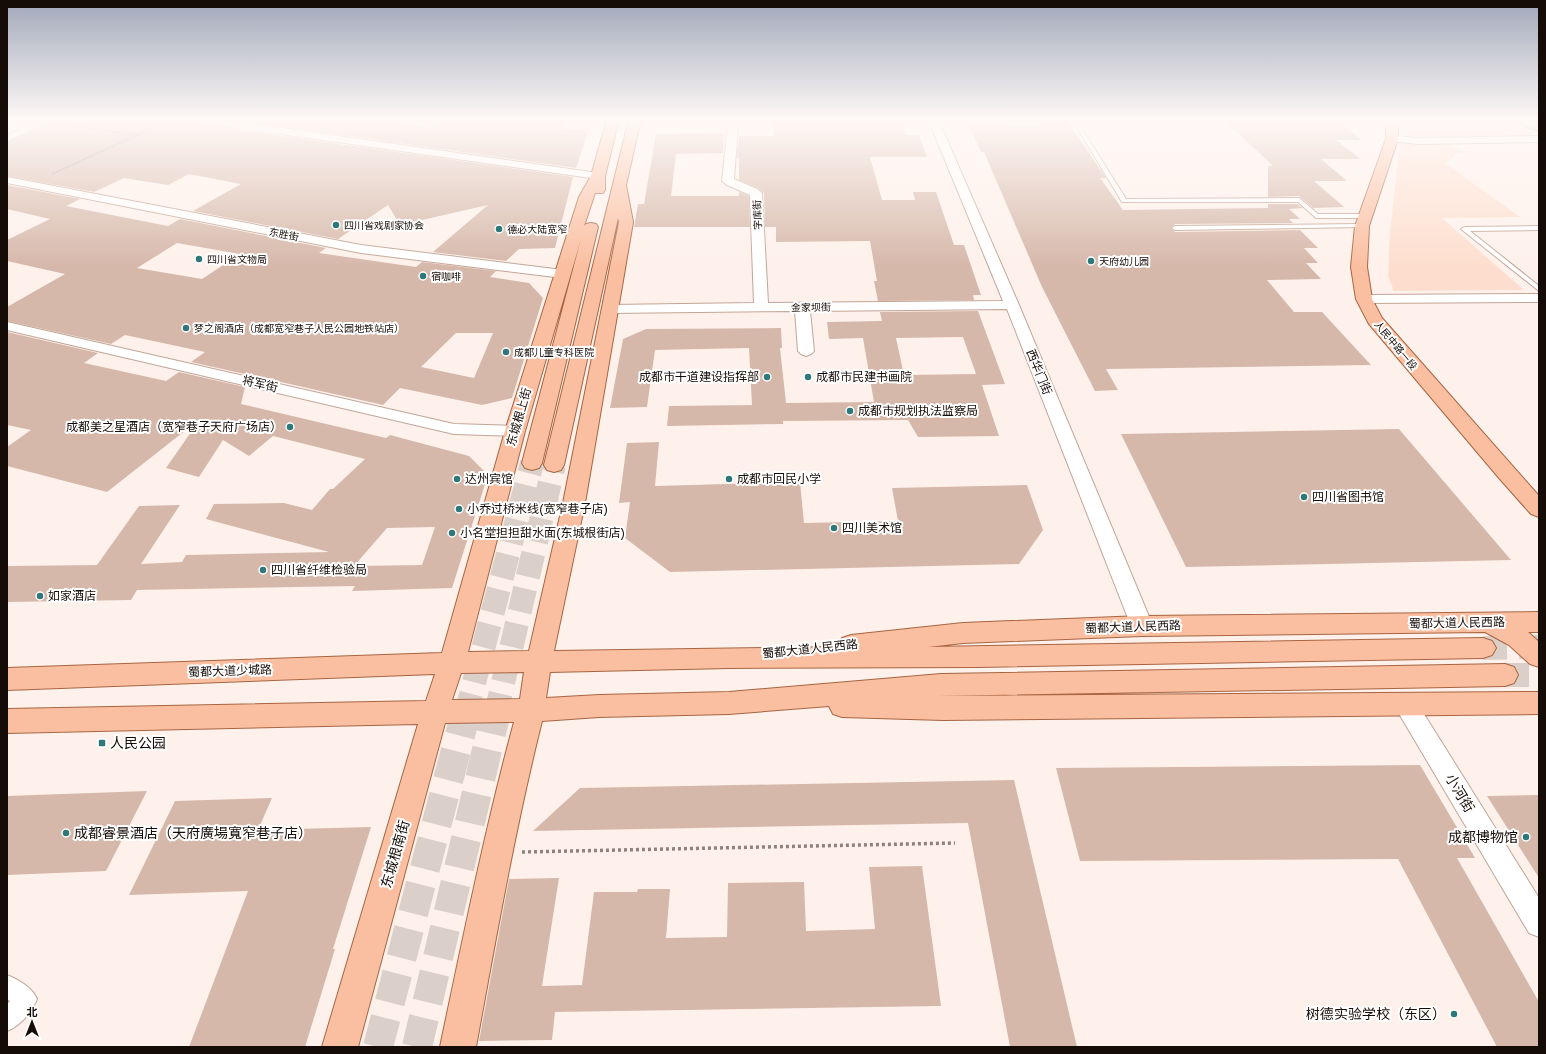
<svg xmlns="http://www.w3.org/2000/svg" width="1546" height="1054" viewBox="0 0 1546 1054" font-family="'Golos Text','Noto Sans SC',sans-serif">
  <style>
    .green { fill: #fddece }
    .building { fill: #d6b8aa; fill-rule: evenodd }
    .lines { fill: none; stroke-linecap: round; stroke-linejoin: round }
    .primary-tunnel-far1 { stroke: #dbcfc9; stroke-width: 24; stroke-dasharray: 24 12; stroke-linecap: butt }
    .primary-tunnel { stroke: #dbcfc9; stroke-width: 30; stroke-dasharray: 30 16; stroke-linecap: butt }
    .service-casing { stroke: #c2a596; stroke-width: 2 }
    .pedestrian-casing { stroke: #c2a596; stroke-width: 2 }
    .minor-casing { stroke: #c2a596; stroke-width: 2 }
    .secondary-casing { stroke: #c2a596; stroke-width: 2 }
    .primary-casing { stroke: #a76542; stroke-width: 2 }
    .path-far1 { stroke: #8d827c; stroke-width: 1.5; stroke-dasharray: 1 1; stroke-linecap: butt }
    .path { stroke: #8d827c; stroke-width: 3.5; stroke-dasharray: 3 3; stroke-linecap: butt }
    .service { fill: #fff; fill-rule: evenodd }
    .pedestrian { fill: #fff; fill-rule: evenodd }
    .minor { fill: #fff; fill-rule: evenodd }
    .secondary { fill: #fcdfd0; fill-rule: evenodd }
    .primary { fill: #fabfa1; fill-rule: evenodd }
    .poi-dot { fill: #2e787a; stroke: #fff; stroke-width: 1.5 }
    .labels { text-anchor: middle; stroke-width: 4; stroke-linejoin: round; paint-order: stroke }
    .far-street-label { font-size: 10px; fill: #150c07; stroke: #fff }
    .far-poi-label { font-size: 10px; fill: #150c07; stroke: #fff; text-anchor: start }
    .street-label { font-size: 12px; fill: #150c07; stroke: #fff }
    .poi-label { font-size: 12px; fill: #150c07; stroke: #fff; text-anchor: start }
    .near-poi-label { font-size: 14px; fill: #150c07; stroke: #fff; text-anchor: start }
    .near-street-label { font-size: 14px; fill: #150c07; stroke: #fff }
  </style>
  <rect width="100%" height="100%" fill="#fef1eb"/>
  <g class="green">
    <path d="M 644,119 L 724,119 L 723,127 L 641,127 Z"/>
    <path d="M 1100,119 L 1178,119 L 1185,129 L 1106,128 Z"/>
    <path d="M 1398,119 L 1502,119 L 1536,131 L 1529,136 L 1411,137 L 1400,133 Z"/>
    <path d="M 1444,142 C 1451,148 1461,148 1468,153 L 1455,153 L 1454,157 L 1445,163 L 1520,217 L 1442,218 L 1524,290 L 1394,291 L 1388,276 L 1390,232 L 1400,143 Z"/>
  </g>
  <g class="building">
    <path d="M 58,119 L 162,119 L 573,177 L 555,248 L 519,249 L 506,261 L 433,252 L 488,205 L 400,225 L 388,205 L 338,239 L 193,211 L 241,184 L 189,174 L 168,185 L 124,178 L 94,192 L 7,176 L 7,142 L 11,139 Z"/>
    <path d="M 229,119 L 314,119 L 338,122 L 344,119 L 369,119 L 432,128 L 445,119 L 573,119 L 560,129 L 589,129 L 576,168 Z"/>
    <path d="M 773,119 L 901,119 L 906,135 L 919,135 L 927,157 L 870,157 L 882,200 L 915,200 L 913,192 L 936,192 L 954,245 L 964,245 L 981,295 L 973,295 L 974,300 L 878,301 L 874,281 L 877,281 L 870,241 L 776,242 L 776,227 L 765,227 L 764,193 L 758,188 L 739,180 L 739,158 L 737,158 L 739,136 L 774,136 Z"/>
    <path d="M 1039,119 L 1066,119 L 1106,178 L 1100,178 L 1123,210 L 1268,208 L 1268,204 L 1297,204 L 1303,208 L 1289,209 L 1300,219 L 1289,219 L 1293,223 L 1175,224 L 1171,228 L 1175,232 L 1300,230 L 1318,248 L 1304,248 L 1318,263 L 1306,263 L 1321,279 L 1267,280 L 1294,312 L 1322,312 L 1371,365 L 1106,369 L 1118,390 L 1095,391 L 1042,287 L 984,152 L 981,152 L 969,125 L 988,125 L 989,127 L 1043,126 Z"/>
    <path d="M 1223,119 L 1336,119 L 1362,140 L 1337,140 L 1360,159 L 1321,159 L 1347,181 L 1314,181 L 1344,207 L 1313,208 L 1299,196 L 1268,197 L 1268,166 L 1273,166 Z"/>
    <path d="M 724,133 L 723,153 L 676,154 L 671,196 L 739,196 L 739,192 L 749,196 L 750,227 L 634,227 L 638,204 L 644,204 L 656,134 Z"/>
    <path d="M 7,185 L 80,199 L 66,206 L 168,226 L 180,219 L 326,248 L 319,253 L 416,267 L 422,262 L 496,271 L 490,277 L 529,283 L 543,298 L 512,398 L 482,405 L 400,388 L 383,405 L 191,362 L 205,352 L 125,335 L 111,344 L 7,321 L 7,307 L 65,274 L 7,261 L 7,240 L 50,219 L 7,209 ZM 177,243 L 240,254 L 202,279 L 137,268 ZM 456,333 L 493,333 L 474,378 L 421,367 Z"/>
    <path d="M 978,311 L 1005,384 L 982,385 L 999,436 L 918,437 L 908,420 L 783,421 L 783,424 L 667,426 L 669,406 L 752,405 L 749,348 L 655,350 L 647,407 L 610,408 L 623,339 L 646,329 L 781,328 L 782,348 L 780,348 L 786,403 L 874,402 L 863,338 L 829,339 L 827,322 L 882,321 L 880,312 ZM 963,337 L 976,374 L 904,375 L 896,338 Z"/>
    <path d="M 7,332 L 98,353 L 84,363 L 166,381 L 179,372 L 245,387 L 241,404 L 386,438 L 390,435 L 469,456 L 488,475 L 452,588 L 352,591 L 355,586 L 137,590 L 131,600 L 7,602 L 7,566 L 97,565 L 139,506 L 180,505 L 141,564 L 182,562 L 186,555 L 329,552 L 206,519 L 214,504 L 284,503 L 312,510 L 330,489 L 333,489 L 365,459 L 273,436 L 249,456 L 223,440 L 199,477 L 166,468 L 200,419 L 107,492 L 7,466 L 7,447 L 31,430 L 7,425 ZM 435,527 L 422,565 L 354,566 L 387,528 Z"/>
    <path d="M 1399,429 L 1511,560 L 1186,567 L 1121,434 Z"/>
    <path d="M 659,442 L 655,486 L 800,482 L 804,523 L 898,521 L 892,488 L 1027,485 L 1043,530 L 1019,564 L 670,572 L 625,538 L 630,502 L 619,503 L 627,443 Z"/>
    <path d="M 1420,765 L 1475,858 L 1457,858 L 1539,1002 L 1539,1047 L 1497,1047 L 1398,859 L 1080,861 L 1056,768 Z"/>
    <path d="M 1014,780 L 1077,1047 L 1010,1047 L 968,823 L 533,831 L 580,788 Z"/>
    <path d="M 147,791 L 106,871 L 7,875 L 7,796 Z"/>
    <path d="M 1539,795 L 1539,878 L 1487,796 Z"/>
    <path d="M 272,798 L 258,830 L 371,827 L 333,949 L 335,949 L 305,1047 L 189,1047 L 248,891 L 129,895 L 175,801 Z"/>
    <path d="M 922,866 L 941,1006 L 555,1012 L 552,1040 L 479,1041 L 509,879 L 559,878 L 542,986 L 582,985 L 594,892 L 637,892 L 638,889 L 670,889 L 666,938 L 727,937 L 728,883 L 804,882 L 806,931 L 875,929 L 869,867 Z"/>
  </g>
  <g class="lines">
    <g class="primary-tunnel-far1">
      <path d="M 1483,648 L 1539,647"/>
      <path d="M 1505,675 L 1539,675"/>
      <path d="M 465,717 L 532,463"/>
      <path d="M 495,717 L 554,465"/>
    </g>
    <g class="primary-tunnel">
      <path d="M 378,1047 L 465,716"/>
      <path d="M 417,1047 L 495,716"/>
    </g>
    <defs>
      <g id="service">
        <path d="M 1072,119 L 1076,119 L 1126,199 L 1299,198 L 1318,214 L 1365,214 L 1368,216 L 1365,218 L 1316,218 L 1298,202 L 1122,202 Z"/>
        <path d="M 1362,224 L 1364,225 L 1364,227 L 1175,230 L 1172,228 L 1175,226 Z"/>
        <path d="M 1539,226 L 1539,230 L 1470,231 L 1539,286 L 1539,291 L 1461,229 L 1464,227 Z"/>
      </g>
      <path id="pedestrian" d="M 7,975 C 19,980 32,987 37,999 C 32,1012 20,1026 7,1031 L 7,1004 L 10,1001 L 7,999 Z"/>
      <g id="minor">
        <path d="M 191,119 L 218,119 L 598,173 L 602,174 L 604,176 L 602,178 L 598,179 L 196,122 Z"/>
        <path d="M 731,119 L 741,119 L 738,125 L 734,179 L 757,189 L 762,193 L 768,303 L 1003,301 L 928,119 L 938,119 L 1019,305 L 1153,626 L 1149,632 L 1142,634 L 1135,632 L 1131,626 L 1007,309 L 810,311 L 814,351 L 811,354 L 806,356 L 801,354 L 798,351 L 795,311 L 610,313 L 605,312 L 603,309 L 605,306 L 610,305 L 754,303 L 750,195 L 727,185 L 722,181 L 728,125 Z"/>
        <path d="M 1392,136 L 1420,138 L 1539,136 L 1539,142 L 1420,144 L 1388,141 L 1387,139 L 1388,137 Z"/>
        <path d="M 7,177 L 361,245 L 563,270 L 568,271 L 570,274 L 568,277 L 563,278 L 361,253 L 7,183 Z"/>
        <path d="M 1539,294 L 1539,302 L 1364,303 L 1359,302 L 1357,299 L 1359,296 L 1364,295 Z"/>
        <path d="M 7,322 L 454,424 L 515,426 L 521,427 L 523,431 L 521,435 L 515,436 L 454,434 L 7,330 Z"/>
        <path d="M 1406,695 L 1414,698 L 1539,898 L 1539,937 L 1529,933 L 1398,712 L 1395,705 L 1398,698 Z"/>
      </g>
      <path id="secondary" d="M 20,119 L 35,119 L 33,121 L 7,135 L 7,126 Z"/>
      <g id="primary">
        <path d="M 607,119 L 619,119 L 605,176 L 605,190 L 603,193 L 595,193 L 584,226 L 586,224 L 591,223 L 596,224 L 598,227 L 542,463 L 539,468 L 532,470 L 525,468 L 522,463 L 581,239 L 525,431 L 468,652 L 529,651 L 563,503 L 619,222 L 618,218 L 564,465 L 561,470 L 554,472 L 547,470 L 544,465 L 629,119 L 641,119 L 626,185 L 633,222 L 585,503 L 554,651 L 840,647 L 839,645 L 842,638 L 851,635 L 963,623 L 1142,616 L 1539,612 L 1539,632 L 1528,632 L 1539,642 L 1539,667 L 1530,664 L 1509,645 L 1485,632 L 1142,636 L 963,643 L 928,647 L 1483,638 L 1492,641 L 1496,648 L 1492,655 L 1483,658 L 979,667 L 729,668 L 550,672 L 546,698 L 599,695 L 729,692 L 941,674 L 1505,664 L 1514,667 L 1518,675 L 1514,683 L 1505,686 L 937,696 L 1539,692 L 1539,714 L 943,720 L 842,717 L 833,714 L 829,706 L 729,714 L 599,717 L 542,721 C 515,829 496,938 476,1047 L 440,1047 C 463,938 485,829 514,722 L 445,723 L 358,1047 L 322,1047 L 418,724 L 7,733 L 7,709 L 426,701 L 435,674 L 7,690 L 7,668 L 442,653 L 505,431 L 579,197 L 591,176 ZM 524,672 L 520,699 L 452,700 L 461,673 Z"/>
        <path d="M 1386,119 L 1398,119 L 1398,139 L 1369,226 L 1367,267 L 1372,299 L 1382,318 L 1539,496 L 1539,517 L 1531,514 L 1499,478 L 1369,324 L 1356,299 L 1351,267 L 1355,226 L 1386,139 Z"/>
        <path d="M 1510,119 L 1528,119 L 1539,123 L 1539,131 L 1512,121 Z"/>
      </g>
    </defs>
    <use href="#service" class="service-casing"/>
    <use href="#pedestrian" class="pedestrian-casing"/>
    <use href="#minor" class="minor-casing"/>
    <use href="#secondary" class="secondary-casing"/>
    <use href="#primary" class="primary-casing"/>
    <g class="path-far1">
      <path d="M 45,122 L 137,135"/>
      <path d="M 52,174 L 172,119"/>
    </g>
    <path class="path" d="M 522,852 L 955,843"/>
    <use href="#service" class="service"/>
    <use href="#pedestrian" class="pedestrian"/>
    <use href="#minor" class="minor"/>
    <use href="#secondary" class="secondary"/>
    <use href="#primary" class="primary"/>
  </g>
  <linearGradient id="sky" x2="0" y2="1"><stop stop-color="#a1a8ba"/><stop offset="0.45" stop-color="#fff9f6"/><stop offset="1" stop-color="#fff9f6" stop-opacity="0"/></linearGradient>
  <rect width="1546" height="267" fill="url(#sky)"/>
  <g class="poi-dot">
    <circle cx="336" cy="225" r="4"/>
    <circle cx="499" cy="229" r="4"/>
    <circle cx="199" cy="259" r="4"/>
    <circle cx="1091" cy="261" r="4"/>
    <circle cx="423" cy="276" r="4"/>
    <circle cx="186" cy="328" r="4"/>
    <circle cx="506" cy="352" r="4"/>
    <circle cx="767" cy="377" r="4"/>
    <circle cx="808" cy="377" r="4"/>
    <circle cx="850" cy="411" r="4"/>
    <circle cx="290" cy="427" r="4"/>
    <circle cx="457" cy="479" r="4"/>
    <circle cx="729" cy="479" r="4"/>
    <circle cx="1304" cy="497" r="4"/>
    <circle cx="459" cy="509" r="4"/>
    <circle cx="834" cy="528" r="4"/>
    <circle cx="452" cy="533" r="4"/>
    <circle cx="263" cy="570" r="4"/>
    <circle cx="40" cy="596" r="4"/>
    <rect x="98" y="739" width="8" height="8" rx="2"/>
    <circle cx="66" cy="833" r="4"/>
    <circle cx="1526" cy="837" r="4"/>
    <circle cx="1454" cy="1014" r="4"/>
  </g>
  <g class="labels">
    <g class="far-street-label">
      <text transform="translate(757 215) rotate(-92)" y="4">字库街</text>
      <text transform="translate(284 234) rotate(11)" y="4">东胜街</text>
      <text transform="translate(811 307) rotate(-1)" y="4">金家坝街</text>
      <text transform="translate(1396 345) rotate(50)" y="4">人民中路一段</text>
    </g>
    <g class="far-poi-label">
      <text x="344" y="229">四川省戏剧家协会</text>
      <text x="507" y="233">德必大陆宽窄</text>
      <text x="207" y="263">四川省文物局</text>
      <text x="1099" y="265">天府幼儿园</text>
      <text x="431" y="280">宿咖啡</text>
      <text x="194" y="332">梦之阁酒店（成都宽窄巷子人民公园地铁站店）</text>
      <text x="514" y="356">成都儿童专科医院</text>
    </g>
    <g class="street-label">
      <text transform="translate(1039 372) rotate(68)" y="4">西华门街</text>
      <text transform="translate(260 384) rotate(13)" y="4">将军街</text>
      <text transform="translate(519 417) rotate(-74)" y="4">东城根上街</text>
      <text transform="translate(1457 623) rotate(-1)" y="4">蜀都大道人民西路</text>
      <text transform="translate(1133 627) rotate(-2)" y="4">蜀都大道人民西路</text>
      <text transform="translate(810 649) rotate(-6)" y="4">蜀都大道人民西路</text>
      <text transform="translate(230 671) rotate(-2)" y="4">蜀都大道少城路</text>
    </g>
    <g class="poi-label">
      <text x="759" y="381" text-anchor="end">成都市干道建设指挥部</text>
      <text x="816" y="381">成都市民建书画院</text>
      <text x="858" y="415">成都市规划执法监察局</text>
      <text x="282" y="431" text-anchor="end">成都美之星酒店（宽窄巷子天府广场店）</text>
      <text x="465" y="483">达州宾馆</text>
      <text x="737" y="483">成都市回民小学</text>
      <text x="1312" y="501">四川省图书馆</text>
      <text x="467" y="513">小乔过桥米线(宽窄巷子店)</text>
      <text x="842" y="532">四川美术馆</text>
      <text x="460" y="537">小名堂担担甜水面(东城根街店)</text>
      <text x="271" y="574">四川省纤维检验局</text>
      <text x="48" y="600">如家酒店</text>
    </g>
    <g class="near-poi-label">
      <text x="110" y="748">人民公园</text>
      <text x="74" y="838">成都睿景酒店（天府廣場寬窄巷子店）</text>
      <text x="1518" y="842" text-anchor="end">成都博物馆</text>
      <text x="1446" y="1019" text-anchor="end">树德实验学校（东区）</text>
    </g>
    <g class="near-street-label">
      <text transform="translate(1460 793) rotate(59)" y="5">小河街</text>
      <text transform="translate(395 854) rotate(-74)" y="5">东城根南街</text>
    </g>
  </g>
  <rect width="1546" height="1054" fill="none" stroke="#150c07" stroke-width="16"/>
  <g transform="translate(32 1022)" stroke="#ffffff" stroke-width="3" paint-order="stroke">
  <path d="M0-3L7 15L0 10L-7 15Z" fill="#150c07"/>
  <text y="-6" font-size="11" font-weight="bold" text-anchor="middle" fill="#150c07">北</text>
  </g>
</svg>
